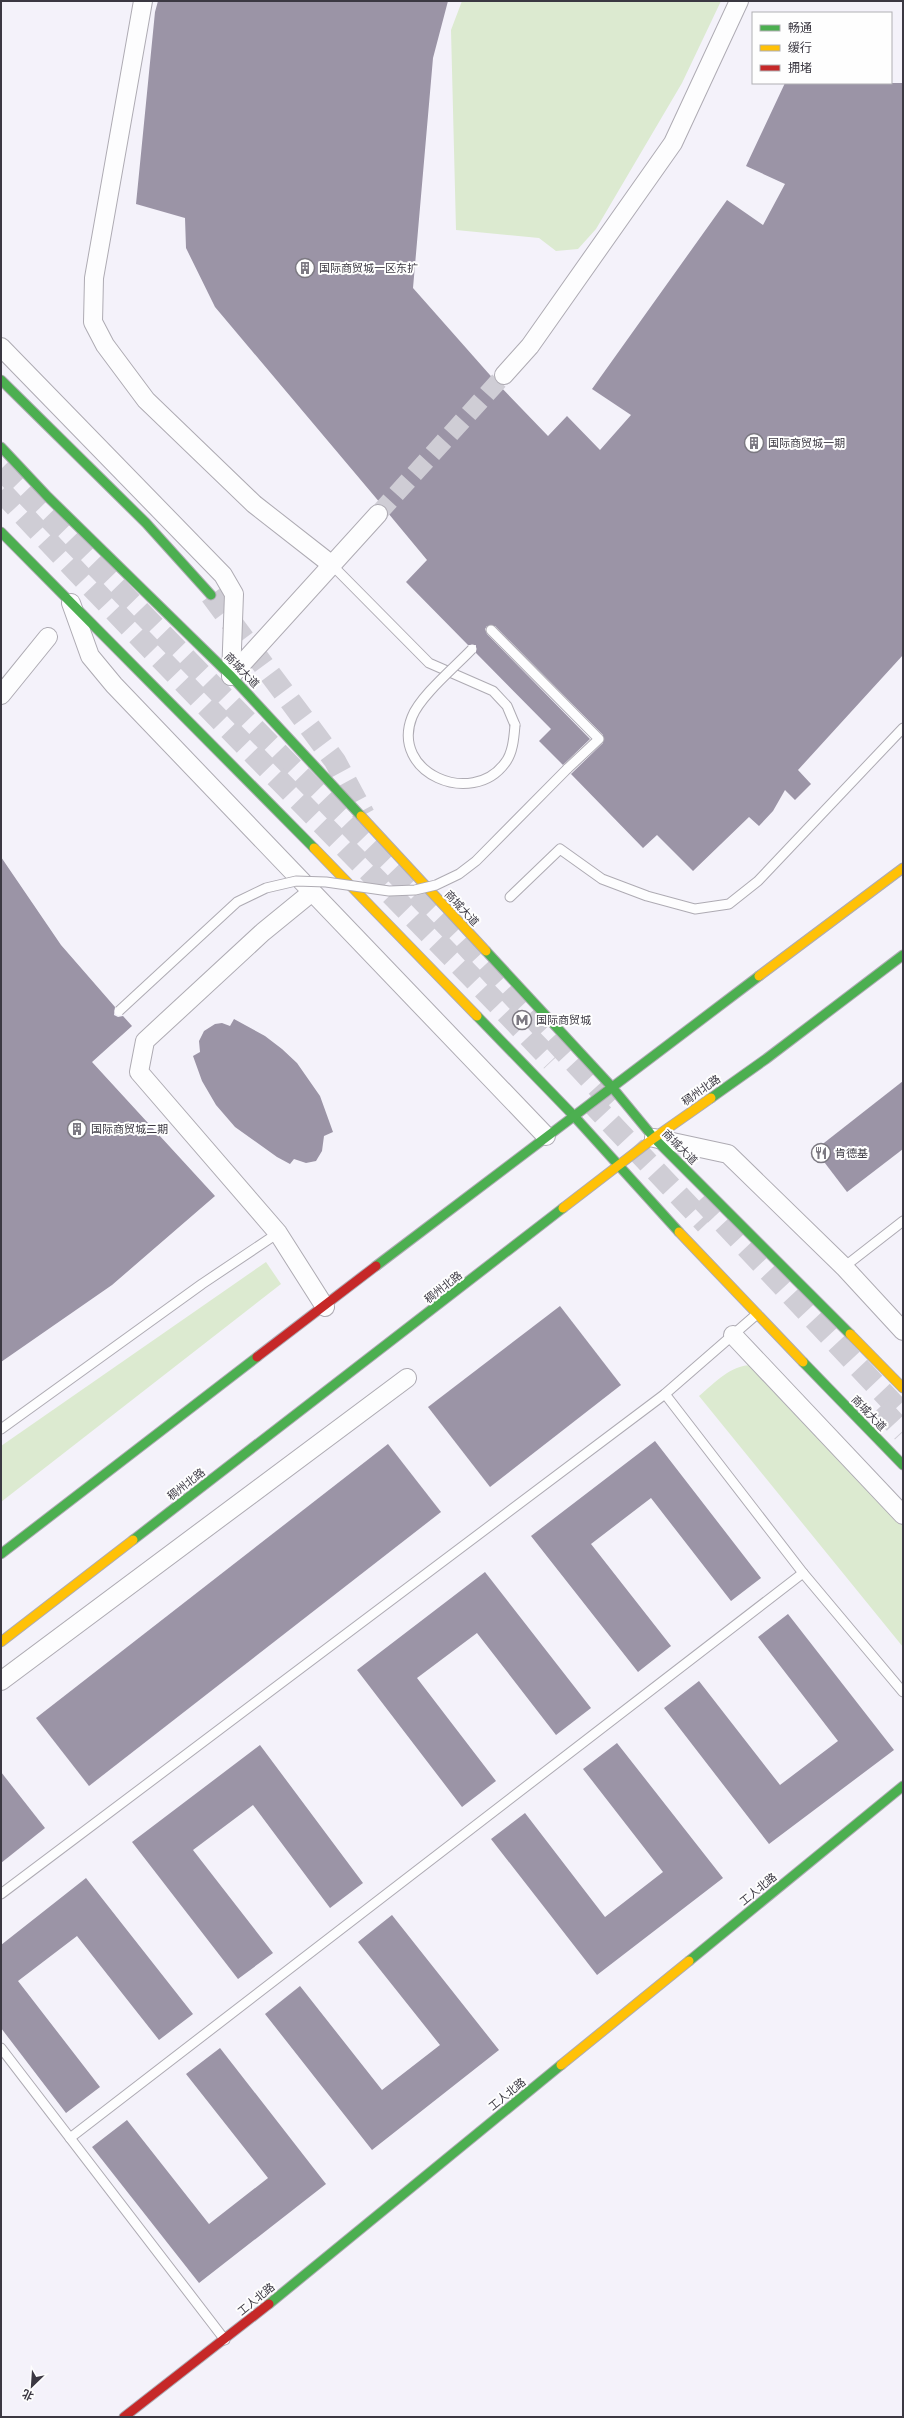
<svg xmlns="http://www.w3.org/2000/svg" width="904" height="2418" viewBox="0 0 904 2418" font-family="'Noto Serif','Noto Sans SC',serif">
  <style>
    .green { fill: #dcead0 }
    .building { fill: #9b94a6 }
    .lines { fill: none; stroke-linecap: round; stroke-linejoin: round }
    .street-tunnel { stroke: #cfcdd5; stroke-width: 18; stroke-dasharray: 18 9; stroke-linecap: butt }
    .highway-tunnel { stroke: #cfcdd5; stroke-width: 22; stroke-dasharray: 22 11; stroke-linecap: butt }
    .lane-casing { stroke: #aeabb3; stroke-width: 11 }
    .street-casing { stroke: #aeabb3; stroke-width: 20 }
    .fast-casing { stroke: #aeabb3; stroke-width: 11 }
    .slow-casing { stroke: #aeabb3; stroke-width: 11 }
    .jam-casing { stroke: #aeabb3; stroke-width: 11 }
    .lane { stroke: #fdfdfe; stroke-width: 9 }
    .street { stroke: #fdfdfe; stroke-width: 18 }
    .fast { stroke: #4caf50; stroke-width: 9 }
    .slow { stroke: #ffc107; stroke-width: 9 }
    .jam { stroke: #c62828; stroke-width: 9 }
    .lane-bridge-casing { stroke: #aeabb3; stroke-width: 11; stroke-linecap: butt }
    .lane-bridge { stroke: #fdfdfe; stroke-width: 9 }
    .labels { text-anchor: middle; stroke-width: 4; stroke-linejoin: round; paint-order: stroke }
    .poi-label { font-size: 11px; fill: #3b3842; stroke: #fefefe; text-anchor: start }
    .street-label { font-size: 11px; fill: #3b3842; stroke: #fefefe }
  </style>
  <rect width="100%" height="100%" fill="#f4f2fa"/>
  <g class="green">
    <path d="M 462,1 L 721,1 L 682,83 L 596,229 L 578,249 L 556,251 L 539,238 L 456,230 L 451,30 Z"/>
    <path d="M 266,1262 L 281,1284 L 1,1502 L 1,1446 Z"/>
    <path d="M 754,1365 L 903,1524 L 903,1647 L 699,1396 C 716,1382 731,1364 754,1365 Z"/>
  </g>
  <g class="building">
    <path d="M 158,1 L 448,1 L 433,58 L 413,288 L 497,383 L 548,436 L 567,416 L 600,450 L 631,415 L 592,389 L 727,200 L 763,225 L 785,184 L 746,166 L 785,83 L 903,83 L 903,655 L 798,770 L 811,784 L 795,800 L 785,790 L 773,811 L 759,826 L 749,817 L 693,871 L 657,835 L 643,848 L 571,774 L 603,743 L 603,735 L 495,626 L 487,626 L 485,629 L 487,634 L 590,739 L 563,765 L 539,741 L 551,729 L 476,653 L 476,645 L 468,645 L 406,582 L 427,560 L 388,513 L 385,507 L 381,504 L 215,307 L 186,248 L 185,218 L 136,204 L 155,12 Z"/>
    <path d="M 1,857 L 61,945 L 115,1007 L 114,1015 L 118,1017 L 123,1016 L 132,1026 L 92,1062 L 215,1196 L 112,1285 L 1,1362 Z"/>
    <path d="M 234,1019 L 265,1036 L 282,1049 L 297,1063 L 320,1096 L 333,1132 L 324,1136 L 322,1151 L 316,1161 L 306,1163 L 294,1159 L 290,1164 L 277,1157 L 235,1127 L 216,1105 L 202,1081 L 193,1056 L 200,1052 L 199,1041 L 204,1031 L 215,1024 L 222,1023 L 230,1026 Z"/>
    <path d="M 903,1081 L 903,1149 L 847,1192 L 815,1150 Z"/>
    <path d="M 560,1306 L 621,1385 L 490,1487 L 428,1407 Z"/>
    <path d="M 655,1441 L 761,1578 L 731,1601 L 651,1498 L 591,1544 L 671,1646 L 638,1672 L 531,1536 Z"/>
    <path d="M 388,1444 L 441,1512 L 89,1786 L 36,1718 Z"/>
    <path d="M 485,1572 L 591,1708 L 556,1735 L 477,1633 L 417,1678 L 496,1781 L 462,1807 L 357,1670 Z"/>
    <path d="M 788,1614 L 894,1750 L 769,1844 L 664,1708 L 699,1681 L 780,1785 L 838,1741 L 758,1637 Z"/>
    <path d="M 617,1743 L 723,1878 L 597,1975 L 491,1839 L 525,1813 L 605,1917 L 663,1872 L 583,1769 Z"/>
    <path d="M 260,1745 L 363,1883 L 330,1908 L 253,1805 L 193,1850 L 273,1953 L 238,1979 L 132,1842 Z"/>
    <path d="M 1,1772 L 45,1828 L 1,1863 Z"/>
    <path d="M 86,1878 L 193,2014 L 159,2040 L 77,1936 L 18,1981 L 100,2087 L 66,2113 L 1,2028 L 1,1945 Z"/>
    <path d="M 392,1915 L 499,2050 L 372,2150 L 265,2014 L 300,1986 L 382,2090 L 440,2045 L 358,1942 Z"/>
    <path d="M 220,2048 L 326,2184 L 199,2283 L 92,2147 L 127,2120 L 209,2224 L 268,2178 L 186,2074 Z"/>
  </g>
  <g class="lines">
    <path class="street-tunnel" d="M 378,514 L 504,375"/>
    <g class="highway-tunnel">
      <path d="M 1,469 L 456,935 L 615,1106"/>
      <path d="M 1,491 C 181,685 370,869 552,1061"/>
      <path d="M 211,595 L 335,761 L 364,815"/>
      <path d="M 588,1099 L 706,1224"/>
      <path d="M 701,1199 L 903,1414"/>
      <path d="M 880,1407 L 903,1432"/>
    </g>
    <defs>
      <g id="lane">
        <path d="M 332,565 L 429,663 L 493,691 L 507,706 L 515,725"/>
        <path d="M 491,630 L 599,739 L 567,769"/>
        <path d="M 510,897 L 560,849 L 602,879 L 647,896 L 695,909 L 729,904 L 758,881 L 903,728"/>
        <path d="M 844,1267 L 903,1221"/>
        <path d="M 665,1394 L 803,1573 L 903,1692"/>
        <path d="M 1,1429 L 202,1284 L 278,1233"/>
        <path d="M 1,1894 L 665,1394 L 757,1314"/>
        <path d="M 1,2048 L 225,2340"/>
        <path d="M 70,2138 L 803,1573"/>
      </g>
      <g id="street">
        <path d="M 143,1 L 94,278 L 93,322 L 105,345 L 146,400 L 254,504 L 332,565"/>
        <path d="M 1,347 L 223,575 L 234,594 L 231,676"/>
        <path d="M 504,375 L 530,346 L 673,143 L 739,1"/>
        <path d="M 71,603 L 90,656 L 114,685 L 546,1136"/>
        <path d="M 231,676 L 378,514"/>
        <path d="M 1,695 L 48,637"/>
        <path d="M 312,892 L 263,932 L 145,1041 L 139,1072 L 278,1233 L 325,1307"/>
        <path d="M 654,1138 L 728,1154 L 844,1267 L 903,1331"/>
        <path d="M 733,1335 L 903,1515"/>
        <path d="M 1,1681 L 407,1378"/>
      </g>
      <g id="fast">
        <path d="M 1,380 L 146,523 L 211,595"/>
        <path d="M 1,447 L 48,497 L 231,676 L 361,816"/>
        <path d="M 1,532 L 314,848"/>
        <path d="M 486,951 L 611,1086 L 654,1138 L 850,1334"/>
        <path d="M 477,1016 L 573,1115 L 679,1232"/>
        <path d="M 711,1098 L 766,1059 L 903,955"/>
        <path d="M 376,1266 L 759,976"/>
        <path d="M 803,1362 L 903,1465"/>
        <path d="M 133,1540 L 563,1208"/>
        <path d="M 1,1554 L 257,1357"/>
        <path d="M 689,1961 L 903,1786"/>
        <path d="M 269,2304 L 561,2065"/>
      </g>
      <g id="slow">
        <path d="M 361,816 L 486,951"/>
        <path d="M 314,848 L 477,1016"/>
        <path d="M 759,976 L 903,868"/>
        <path d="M 563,1208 L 654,1138 L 711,1098"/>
        <path d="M 679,1232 L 803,1362"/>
        <path d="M 850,1334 L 903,1388"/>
        <path d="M 1,1642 L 133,1540"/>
        <path d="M 561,2065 L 689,1961"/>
      </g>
      <g id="jam">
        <path d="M 257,1357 L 376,1266"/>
        <path d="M 124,2417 L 269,2304"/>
      </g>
    </defs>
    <use href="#lane" class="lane-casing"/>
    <use href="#street" class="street-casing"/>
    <use href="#fast" class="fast-casing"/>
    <use href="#slow" class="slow-casing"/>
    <use href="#jam" class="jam-casing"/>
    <use href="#lane" class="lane"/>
    <use href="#street" class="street"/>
    <use href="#fast" class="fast"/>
    <use href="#slow" class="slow"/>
    <use href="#jam" class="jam"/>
    <defs>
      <g id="lane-bridge">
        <path d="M 472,649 C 456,666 420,696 412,717 C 390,773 472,808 505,763 C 513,753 514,737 515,725"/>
        <path d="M 119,1011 L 237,902 L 266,888 L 296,881 L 326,882 L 389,891 L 415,890 L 436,885 L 459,874 L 476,861 L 567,769"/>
      </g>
    </defs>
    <use href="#lane-bridge" class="lane-bridge-casing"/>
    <use href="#lane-bridge" class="lane-bridge"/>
  </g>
  <defs>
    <symbol id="building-ring" viewBox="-11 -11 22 22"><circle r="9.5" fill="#fefefe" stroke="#7c7982" stroke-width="1.5"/><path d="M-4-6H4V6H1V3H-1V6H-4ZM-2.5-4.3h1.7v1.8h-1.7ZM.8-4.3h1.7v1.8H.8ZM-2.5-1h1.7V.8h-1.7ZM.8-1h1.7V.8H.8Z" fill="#7c7982"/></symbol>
    <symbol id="metro-ring" viewBox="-11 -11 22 22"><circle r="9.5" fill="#fefefe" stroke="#7c7982" stroke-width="1.5"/><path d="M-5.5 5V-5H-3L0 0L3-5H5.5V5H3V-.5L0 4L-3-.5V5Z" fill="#7c7982"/></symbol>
    <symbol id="restaurant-ring" viewBox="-11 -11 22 22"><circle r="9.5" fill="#fefefe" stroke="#7c7982" stroke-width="1.5"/><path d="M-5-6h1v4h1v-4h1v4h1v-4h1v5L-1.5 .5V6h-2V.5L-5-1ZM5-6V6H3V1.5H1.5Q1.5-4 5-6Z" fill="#7c7982"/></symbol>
  </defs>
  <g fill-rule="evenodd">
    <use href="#building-ring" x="294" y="257" width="22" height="22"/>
    <use href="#building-ring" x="743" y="432" width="22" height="22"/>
    <use href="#metro-ring" x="511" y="1009" width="22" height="22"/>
    <use href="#building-ring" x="66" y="1118" width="22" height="22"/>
    <use href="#restaurant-ring" x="810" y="1142" width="22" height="22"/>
  </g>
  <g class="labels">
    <g class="poi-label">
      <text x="319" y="272">国际商贸城一区东扩</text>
      <text x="768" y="447">国际商贸城一期</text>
      <text x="536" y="1024">国际商贸城</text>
      <text x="91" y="1133">国际商贸城二期</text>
      <text x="835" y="1157">肯德基</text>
    </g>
    <g class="street-label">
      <text transform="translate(242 670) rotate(46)" y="4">商城大道</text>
      <text transform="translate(462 908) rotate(47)" y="4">商城大道</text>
      <text transform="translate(701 1090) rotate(-35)" y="4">稠州北路</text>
      <text transform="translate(680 1147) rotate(45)" y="4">商城大道</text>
      <text transform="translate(443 1287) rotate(-38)" y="4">稠州北路</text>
      <text transform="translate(869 1413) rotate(46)" y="4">商城大道</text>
      <text transform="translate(186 1484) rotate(-38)" y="4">稠州北路</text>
      <text transform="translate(758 1889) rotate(-39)" y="4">工人北路</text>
      <text transform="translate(507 2094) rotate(-39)" y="4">工人北路</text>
      <text transform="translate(256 2299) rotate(-39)" y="4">工人北路</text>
    </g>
  </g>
  <rect width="904" height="2418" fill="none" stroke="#3b3842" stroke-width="4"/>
  <rect x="752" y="12" width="140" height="72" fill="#fefefe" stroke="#b0afb3"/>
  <rect x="760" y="25" width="20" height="6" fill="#4caf50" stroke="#b0afb3"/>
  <text x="788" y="32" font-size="12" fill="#3b3842">畅通</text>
  <rect x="760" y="45" width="20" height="6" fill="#ffc107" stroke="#b0afb3"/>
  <text x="788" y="52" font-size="12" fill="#3b3842">缓行</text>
  <rect x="760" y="65" width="20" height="6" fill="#c62828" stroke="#b0afb3"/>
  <text x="788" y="72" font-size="12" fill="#3b3842">拥堵</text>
  <g transform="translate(32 2386) rotate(205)" stroke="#fefefe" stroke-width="3" paint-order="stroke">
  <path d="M0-3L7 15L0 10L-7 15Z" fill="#3b3842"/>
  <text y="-6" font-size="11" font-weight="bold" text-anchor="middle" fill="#3b3842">北</text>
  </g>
</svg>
